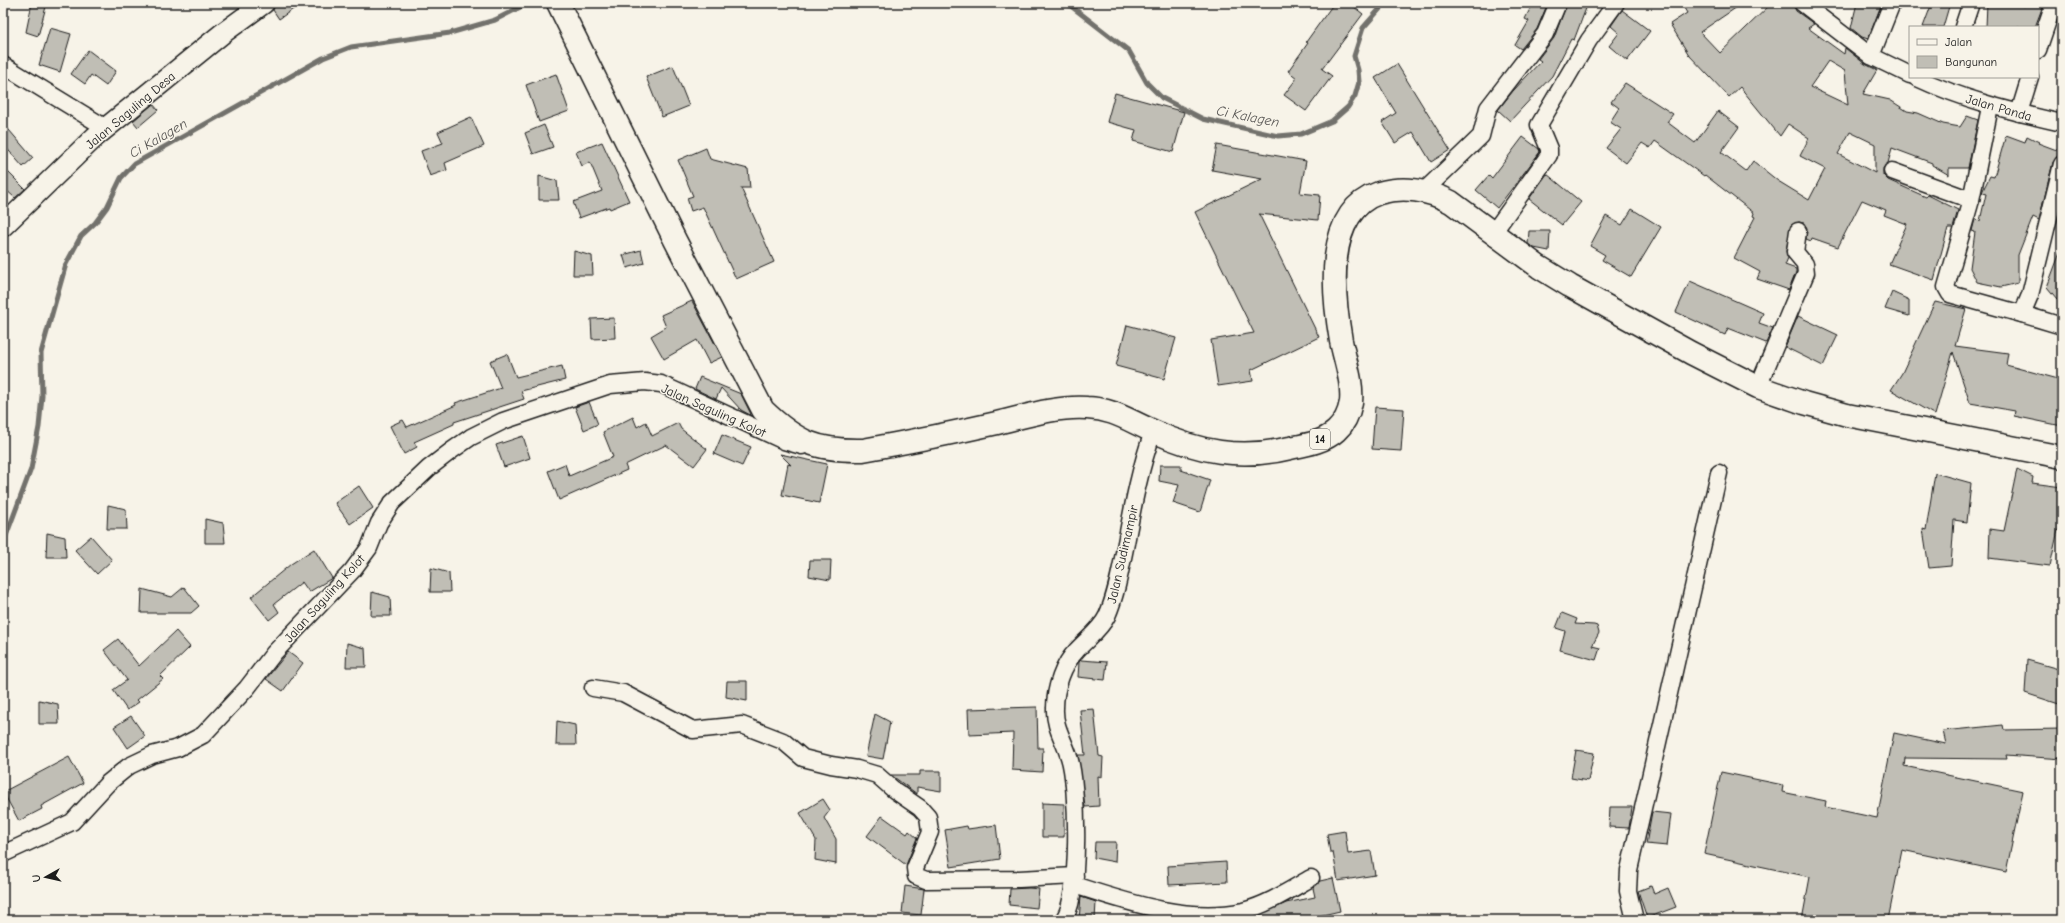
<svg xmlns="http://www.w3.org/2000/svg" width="2065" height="923" viewBox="0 0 2065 923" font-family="'Comic Neue',sans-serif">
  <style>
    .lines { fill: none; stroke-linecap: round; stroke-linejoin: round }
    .stream { stroke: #72716c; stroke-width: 5 }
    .building { fill: #c0beb5; stroke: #1c1c1c; fill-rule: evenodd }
    .minor-casing { stroke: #1c1c1c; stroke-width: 19 }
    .tertiary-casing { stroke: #1c1c1c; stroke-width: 23 }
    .trunk-casing { stroke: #1c1c1c; stroke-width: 25 }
    .minor { stroke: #f7f3e8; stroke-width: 16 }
    .tertiary { stroke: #f7f3e8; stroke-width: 20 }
    .trunk { stroke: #f7f3e8; stroke-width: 22 }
    .labels { text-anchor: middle; stroke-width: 3; stroke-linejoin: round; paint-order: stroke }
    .shield { fill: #f7f3e8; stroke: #5e5c59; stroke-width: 1 }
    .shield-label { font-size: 12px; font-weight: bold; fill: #1c1c1c }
    .street-label { font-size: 13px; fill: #1c1c1c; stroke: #f7f3e8 }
    .water-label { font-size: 14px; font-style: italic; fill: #565452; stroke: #f7f3e8 }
  </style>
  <rect width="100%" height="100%" fill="#f7f3e8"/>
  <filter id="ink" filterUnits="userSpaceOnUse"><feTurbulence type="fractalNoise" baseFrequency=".025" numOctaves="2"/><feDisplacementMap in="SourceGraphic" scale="8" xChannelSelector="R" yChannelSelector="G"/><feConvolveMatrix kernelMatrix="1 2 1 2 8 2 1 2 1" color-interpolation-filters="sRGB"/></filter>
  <g filter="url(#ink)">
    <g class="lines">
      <g class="stream">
        <path d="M 1067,3 L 1129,51 L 1147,83 L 1162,98 L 1203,119 L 1278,136 L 1301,134 L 1332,121 L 1348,107 L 1355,96 L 1359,82 L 1358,70 L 1354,56 L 1363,28 L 1385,3"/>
        <path d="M 3,544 L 31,469 L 39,427 L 42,396 L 41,353 L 66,264 L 81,236 L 95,223 L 107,207 L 121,178 L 134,164 L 323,58 L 351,47 L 450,33 L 495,20 L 528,3"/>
      </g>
    </g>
    <g class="building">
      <path d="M 32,3 L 47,3 L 38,36 L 26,32 Z"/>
      <path d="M 275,3 L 302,3 L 279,19 L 273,10 Z"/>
      <path d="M 1334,3 L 1349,3 L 1363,14 L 1322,69 L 1332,76 L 1306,111 L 1284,95 L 1297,78 L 1288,71 L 1308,43 L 1306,42 Z"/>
      <path d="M 1533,3 L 1548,3 L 1537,29 L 1521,49 L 1515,45 L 1529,21 L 1525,19 Z"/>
      <path d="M 1567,3 L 1588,3 L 1574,40 L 1571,39 L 1552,76 L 1510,121 L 1498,110 L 1513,91 L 1541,61 L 1538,59 L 1554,38 Z"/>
      <path d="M 1681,3 L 1743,3 L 1700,32 L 1720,53 L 1772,3 L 1793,3 L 1796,11 L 1814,24 L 1808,28 L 1844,54 L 1845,48 L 1865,64 L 1877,70 L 1863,94 L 1890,100 L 1907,111 L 1918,113 L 1943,124 L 1960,127 L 1967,116 L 1978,120 L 1968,168 L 1949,168 L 1949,175 L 1932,165 L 1932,163 L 1892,148 L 1888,163 L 1883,168 L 1883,175 L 1888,180 L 1926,197 L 1928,195 L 1958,210 L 1953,228 L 1948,228 L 1934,280 L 1889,264 L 1907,224 L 1884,215 L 1886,210 L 1862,200 L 1838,247 L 1812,238 L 1811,241 L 1806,239 L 1807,228 L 1804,223 L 1799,222 L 1791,225 L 1786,251 L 1788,258 L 1785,265 L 1796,269 L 1796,272 L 1789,290 L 1757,279 L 1760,272 L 1734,258 L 1755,217 L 1753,216 L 1754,213 L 1705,175 L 1704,176 L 1655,141 L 1650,148 L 1642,143 L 1626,163 L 1606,148 L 1621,129 L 1610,122 L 1619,108 L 1611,102 L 1625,83 L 1673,114 L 1667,122 L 1695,143 L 1718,111 L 1739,127 L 1721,152 L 1746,171 L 1753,161 L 1778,181 L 1809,200 L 1825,169 L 1800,156 L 1809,138 L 1788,124 L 1780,136 L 1740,87 L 1729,97 L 1689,55 L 1670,24 L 1687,13 ZM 1828,61 L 1845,71 L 1848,105 L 1810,87 ZM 1850,132 L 1875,144 L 1875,173 L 1838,154 Z"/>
      <path d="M 1857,3 L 1882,3 L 1868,39 L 1862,37 L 1851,28 Z"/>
      <path d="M 1932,3 L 1950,3 L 1943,27 L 1923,27 Z"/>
      <path d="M 1987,3 L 2007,3 L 2025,6 L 2026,3 L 2044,3 L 2035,27 L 1986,27 Z"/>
      <path d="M 1622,10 L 1650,31 L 1627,61 L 1609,46 L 1619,33 L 1611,26 Z"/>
      <path d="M 50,28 L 71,34 L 60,72 L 39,65 Z"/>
      <path d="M 88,50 L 116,71 L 106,86 L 91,75 L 85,84 L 71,74 Z"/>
      <path d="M 1397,64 L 1450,150 L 1431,162 L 1413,132 L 1395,143 L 1382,122 L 1396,113 L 1375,78 Z"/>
      <path d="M 673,66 L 689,106 L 662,117 L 646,77 Z"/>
      <path d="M 556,74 L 569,111 L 539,122 L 526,85 Z"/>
      <path d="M 1115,93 L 1184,112 L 1173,152 L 1133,141 L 1136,130 L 1107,122 Z"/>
      <path d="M 153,104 L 158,110 L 138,127 L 133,121 Z"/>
      <path d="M 471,117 L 484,146 L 445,163 L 447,170 L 430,176 L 421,151 L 443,143 L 438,132 Z"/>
      <path d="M 3,123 L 33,158 L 23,167 L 3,144 Z"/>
      <path d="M 544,125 L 553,147 L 533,154 L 525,133 Z"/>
      <path d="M 2006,135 L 2025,142 L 2027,136 L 2039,142 L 2038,143 L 2062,152 L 2053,162 L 2039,220 L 2033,217 L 2018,255 L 2018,283 L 2001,287 L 1977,282 L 1970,268 L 1975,232 L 1972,231 L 1975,219 L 1980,221 L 1986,194 L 1982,193 L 1983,190 L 1990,176 L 1994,177 Z"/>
      <path d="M 1523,137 L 1539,149 L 1540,152 L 1497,208 L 1476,190 L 1489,175 L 1492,178 Z"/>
      <path d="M 602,142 L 629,201 L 610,209 L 609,207 L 579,218 L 573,202 L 602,191 L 590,162 L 582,166 L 576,152 Z"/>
      <path d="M 1217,145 L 1306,161 L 1300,193 L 1320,195 L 1318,220 L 1259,214 L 1319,337 L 1251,370 L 1253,381 L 1218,386 L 1211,340 L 1254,333 L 1195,212 L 1262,179 L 1212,170 Z"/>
      <path d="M 706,148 L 710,159 L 748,169 L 750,188 L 741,188 L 774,262 L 736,279 L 703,207 L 691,211 L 687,198 L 693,196 L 678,160 Z"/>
      <path d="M 3,167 L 25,189 L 15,198 L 3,187 Z"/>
      <path d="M 1547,174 L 1581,202 L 1562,225 L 1529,199 Z"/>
      <path d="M 539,176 L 557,181 L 559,200 L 539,200 Z"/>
      <path d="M 1632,209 L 1661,227 L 1631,277 L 1602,260 L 1605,255 L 1590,246 L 1606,216 L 1622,225 Z"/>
      <path d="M 1529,231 L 1550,231 L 1549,251 L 1534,248 L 1528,244 Z"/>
      <path d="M 641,250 L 644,263 L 627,268 L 623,255 Z"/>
      <path d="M 2061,250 L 2062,251 L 2062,305 L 2047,287 Z"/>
      <path d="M 574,251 L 592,256 L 593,275 L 573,275 Z"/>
      <path d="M 1690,281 L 1763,313 L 1759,323 L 1773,328 L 1766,343 L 1728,328 L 1725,335 L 1676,312 Z"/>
      <path d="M 1892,292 L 1909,300 L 1909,316 L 1885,309 Z"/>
      <path d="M 692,301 L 722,357 L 709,363 L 697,340 L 664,359 L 651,336 L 666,327 L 661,315 Z"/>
      <path d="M 1935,302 L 1966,309 L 1955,346 L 2008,353 L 2006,365 L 2062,380 L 2062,426 L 2014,416 L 2015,411 L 1970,403 L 1953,352 L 1935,415 L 1891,390 L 1902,373 Z"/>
      <path d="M 1798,316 L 1838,335 L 1823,366 L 1785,347 Z"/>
      <path d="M 614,318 L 615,338 L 592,339 L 591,319 Z"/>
      <path d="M 1127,325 L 1176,338 L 1164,379 L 1116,366 Z"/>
      <path d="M 507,354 L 516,377 L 562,366 L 565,380 L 521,391 L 524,399 L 454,422 L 454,424 L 414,442 L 417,447 L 404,454 L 390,426 L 403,420 L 407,427 L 456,405 L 455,403 L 501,388 L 490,361 Z"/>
      <path d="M 700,377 L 741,394 L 752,416 L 741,410 L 721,388 L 716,399 L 695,389 Z"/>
      <path d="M 589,402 L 598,424 L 584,430 L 575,407 Z"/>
      <path d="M 1375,407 L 1404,409 L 1401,451 L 1372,449 Z"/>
      <path d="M 633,417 L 637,427 L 646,422 L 652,436 L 678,423 L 681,429 L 707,449 L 694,466 L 666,445 L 625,465 L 627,470 L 559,500 L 548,471 L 565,464 L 569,476 L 613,457 L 603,432 Z"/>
      <path d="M 722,435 L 751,447 L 742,466 L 714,454 Z"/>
      <path d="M 523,436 L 530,458 L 504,467 L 496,445 Z"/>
      <path d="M 780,454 L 827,464 L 819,503 L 782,495 L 788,464 L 791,465 Z"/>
      <path d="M 1160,465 L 1181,465 L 1181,470 L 1210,480 L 1200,512 L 1173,503 L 1179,485 L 1159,481 Z"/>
      <path d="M 2017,469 L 2033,477 L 2032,483 L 2062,487 L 2062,529 L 2058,530 L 2050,566 L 1989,558 L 1990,529 L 2004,531 Z"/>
      <path d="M 1935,473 L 1971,483 L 1967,522 L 1954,520 L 1951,566 L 1929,568 L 1923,529 L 1926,530 Z"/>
      <path d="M 359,486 L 373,508 L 350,524 L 335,503 Z"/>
      <path d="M 108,505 L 126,509 L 127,529 L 107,529 Z"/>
      <path d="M 205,519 L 223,523 L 225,543 L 205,543 Z"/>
      <path d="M 47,533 L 65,537 L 66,557 L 46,557 Z"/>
      <path d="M 91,536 L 112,560 L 97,574 L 75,550 Z"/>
      <path d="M 314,549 L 332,578 L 309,592 L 302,582 L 274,604 L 279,612 L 269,620 L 251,597 L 291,564 Z"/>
      <path d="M 810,560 L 831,560 L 830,580 L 809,576 Z"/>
      <path d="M 431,568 L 449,573 L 450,592 L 430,592 Z"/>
      <path d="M 184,587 L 199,606 L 191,613 L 141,613 L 142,589 L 172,597 Z"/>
      <path d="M 372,592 L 390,597 L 391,616 L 371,616 Z"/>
      <path d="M 1562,613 L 1577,619 L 1575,624 L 1594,625 L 1597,626 L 1599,633 L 1592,646 L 1600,648 L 1596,660 L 1560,650 L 1565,631 L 1556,628 Z"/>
      <path d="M 176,631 L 190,647 L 160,676 L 163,679 L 137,700 L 139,702 L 127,710 L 113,690 L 127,680 L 104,650 L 118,639 L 139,666 Z"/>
      <path d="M 347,643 L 365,648 L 366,667 L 346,667 Z"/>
      <path d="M 288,652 L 303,663 L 283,691 L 266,679 Z"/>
      <path d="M 1081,660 L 1107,662 L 1105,680 L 1078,677 L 1079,662 Z"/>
      <path d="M 2027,660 L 2062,670 L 2062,705 L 2025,693 Z"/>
      <path d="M 727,681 L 747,681 L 747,701 L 726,697 Z"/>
      <path d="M 39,700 L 58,704 L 59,724 L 39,724 Z"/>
      <path d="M 1037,707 L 1038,748 L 1043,748 L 1042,772 L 1012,770 L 1013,733 L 969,735 L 968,709 Z"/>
      <path d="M 1094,709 L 1099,756 L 1103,757 L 1102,777 L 1098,776 L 1099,806 L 1085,807 L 1078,755 L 1085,755 L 1080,710 Z"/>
      <path d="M 875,714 L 890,722 L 883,759 L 866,756 Z"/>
      <path d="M 131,716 L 145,736 L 128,748 L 114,727 Z"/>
      <path d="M 557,721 L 575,725 L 576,745 L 556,745 Z"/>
      <path d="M 2003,725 L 2004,730 L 2062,729 L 2062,759 L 2006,755 L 2007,759 L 1905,758 L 1904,766 L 2023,791 L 2006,872 L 1902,850 L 1888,920 L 1802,920 L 1810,877 L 1704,854 L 1721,772 L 1783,785 L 1782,792 L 1826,801 L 1825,807 L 1877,818 L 1894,733 L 1946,744 L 1943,731 Z"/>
      <path d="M 1576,750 L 1594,753 L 1588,781 L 1571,778 Z"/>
      <path d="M 69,757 L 83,783 L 41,806 L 42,809 L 19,821 L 3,792 Z"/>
      <path d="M 920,771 L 941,771 L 941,791 L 917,787 L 917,794 L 891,775 L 920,775 Z"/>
      <path d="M 823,799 L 830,810 L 824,818 L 836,839 L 836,864 L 815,860 L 816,840 L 800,813 Z"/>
      <path d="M 1042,803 L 1064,804 L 1064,837 L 1042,837 Z"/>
      <path d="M 1610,807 L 1632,807 L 1629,828 L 1609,827 Z"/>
      <path d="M 1652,812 L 1671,814 L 1667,846 L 1646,844 Z"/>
      <path d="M 882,816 L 907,834 L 909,831 L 917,838 L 906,865 L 867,836 Z"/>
      <path d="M 996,825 L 1000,859 L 951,867 L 945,830 L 967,826 L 968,829 Z"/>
      <path d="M 1345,831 L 1348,854 L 1371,851 L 1375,875 L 1338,881 L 1333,852 L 1330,852 L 1327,834 Z"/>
      <path d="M 1095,842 L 1116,842 L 1115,862 L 1094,858 Z"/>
      <path d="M 1226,862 L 1227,882 L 1169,885 L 1168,866 Z"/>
      <path d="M 1333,878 L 1340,911 L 1301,920 L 1246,920 L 1286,903 L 1315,897 L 1313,888 L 1320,881 Z"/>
      <path d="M 905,886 L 924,889 L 921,915 L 902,913 Z"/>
      <path d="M 1651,886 L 1654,894 L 1668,888 L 1676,907 L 1647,918 L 1638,891 Z"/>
      <path d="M 1029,888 L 1039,889 L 1037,908 L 1009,905 L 1010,889 Z"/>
      <path d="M 1081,897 L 1096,902 L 1095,920 L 1079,919 Z"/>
    </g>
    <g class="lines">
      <defs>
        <g id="minor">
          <path d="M 1802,3 L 1871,56 L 1910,75"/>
          <path d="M 1963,27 L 1971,3"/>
          <path d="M 2038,50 L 2054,3"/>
          <path d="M 1871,56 L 1892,3"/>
          <path d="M 3,65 L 106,128"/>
          <path d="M 1915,77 C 1964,100 2010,111 2062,123"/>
          <path d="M 1990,107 L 1971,200 L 1946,287 L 1950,294 L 2022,314 L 2030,295 L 2062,164"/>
          <path d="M 2019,113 L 2030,77"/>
          <path d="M 1892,171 L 1971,200"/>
          <path d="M 1423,192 L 1481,136 L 1488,108 L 1545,34 L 1558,3"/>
          <path d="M 1493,233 L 1549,155 L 1549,149 L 1539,125 L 1589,40 L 1616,3"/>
          <path d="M 2022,314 L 2062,326"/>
          <path d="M 1758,387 L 1806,273 L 1805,264 L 1795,252 L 1798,231"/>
          <path d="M 593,688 L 623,693 L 693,730 L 742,725 L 783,741 L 803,758 L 831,765 L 857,769 L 877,775 L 894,790 L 920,808 L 928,817 L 930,832 L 915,868 L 916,876 L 926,880 L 1019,879 L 1075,876"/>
          <path d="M 3,854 L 72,822 L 108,783 L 129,766 L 152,755 L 178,748 L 203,735 L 247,688 L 274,653 L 352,571 L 369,548 L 379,523 L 392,503 L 429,468 L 451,451 L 471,437 L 503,421 L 610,385 L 645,382 L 661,384 L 784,441 L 802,446"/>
          <path d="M 1074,885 C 1127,902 1187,923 1243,911 C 1267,905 1290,890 1311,878"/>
          <path d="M 1063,920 C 1081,900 1078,783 1069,757 C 1064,740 1054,727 1055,708 C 1055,688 1063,664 1077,650 C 1086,640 1101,629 1107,616 C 1117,593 1121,567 1126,543 C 1133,505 1140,468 1153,432"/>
          <path d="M 1635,920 L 1628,891 L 1629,870 L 1719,473"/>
        </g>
        <path id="tertiary" d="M 3,226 L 96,136 L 223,33 L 264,3"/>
        <path id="trunk" d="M 558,3 L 675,240 L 763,410 C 796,442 817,451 863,450 C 908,442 953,433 997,423 C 1026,416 1057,406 1087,408 C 1114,409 1129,421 1153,431 C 1198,452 1241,460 1290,448 C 1305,445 1324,442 1336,431 C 1345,423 1349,413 1351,402 C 1353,382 1345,361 1341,341 C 1333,295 1323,212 1379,193 C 1403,186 1429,190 1451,202 L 1539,267 L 1570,286 L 1691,353 L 1758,387 L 1804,403 L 1847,415 L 2062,457"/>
      </defs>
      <use href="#minor" class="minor-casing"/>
      <use href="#tertiary" class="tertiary-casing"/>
      <use href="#trunk" class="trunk-casing"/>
      <use href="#minor" class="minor"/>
      <use href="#tertiary" class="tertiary"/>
      <use href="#trunk" class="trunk"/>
    </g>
  </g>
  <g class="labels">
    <rect class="shield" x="1310" y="429" width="20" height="20" rx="3"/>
    <g class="shield-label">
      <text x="1320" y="443">14</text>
    </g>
    <g class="street-label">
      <text transform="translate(1999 107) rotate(16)" y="5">Jalan Panda</text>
      <text transform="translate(130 110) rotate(-40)" y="5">Jalan Saguling Desa</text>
      <text transform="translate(714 410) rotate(24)" y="5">Jalan Saguling Kolot</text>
      <text transform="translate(1122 554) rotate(-77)" y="5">Jalan Sudimampir</text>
      <text transform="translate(324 598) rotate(-48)" y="5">Jalan Saguling Kolot</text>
    </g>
    <g class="water-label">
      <text transform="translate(1248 116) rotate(11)" y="5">Ci Kalagen</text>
      <text transform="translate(158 138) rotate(-30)" y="5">Ci Kalagen</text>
    </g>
  </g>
  <rect width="2065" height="923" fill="none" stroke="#f7f3e8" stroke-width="16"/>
  <rect x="8" y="8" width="2049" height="907" fill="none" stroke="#1c1c1c" stroke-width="1.5" filter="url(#ink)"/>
  <rect x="1909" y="26" width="130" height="52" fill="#f7f3e8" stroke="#9f9d96"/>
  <rect x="1917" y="39" width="20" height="6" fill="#f7f3e8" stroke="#9f9d96"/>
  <text x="1945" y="46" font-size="12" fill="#1c1c1c">Jalan</text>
  <rect x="1917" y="56" width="20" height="12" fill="#c0beb5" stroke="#9f9d96"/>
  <text x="1945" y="66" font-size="12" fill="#1c1c1c">Bangunan</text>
  <g transform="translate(46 877) rotate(262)" stroke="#f7f3e8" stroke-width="3" paint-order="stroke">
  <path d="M0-3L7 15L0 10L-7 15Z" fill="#1c1c1c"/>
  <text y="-6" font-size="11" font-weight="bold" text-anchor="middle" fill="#1c1c1c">U</text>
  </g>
</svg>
